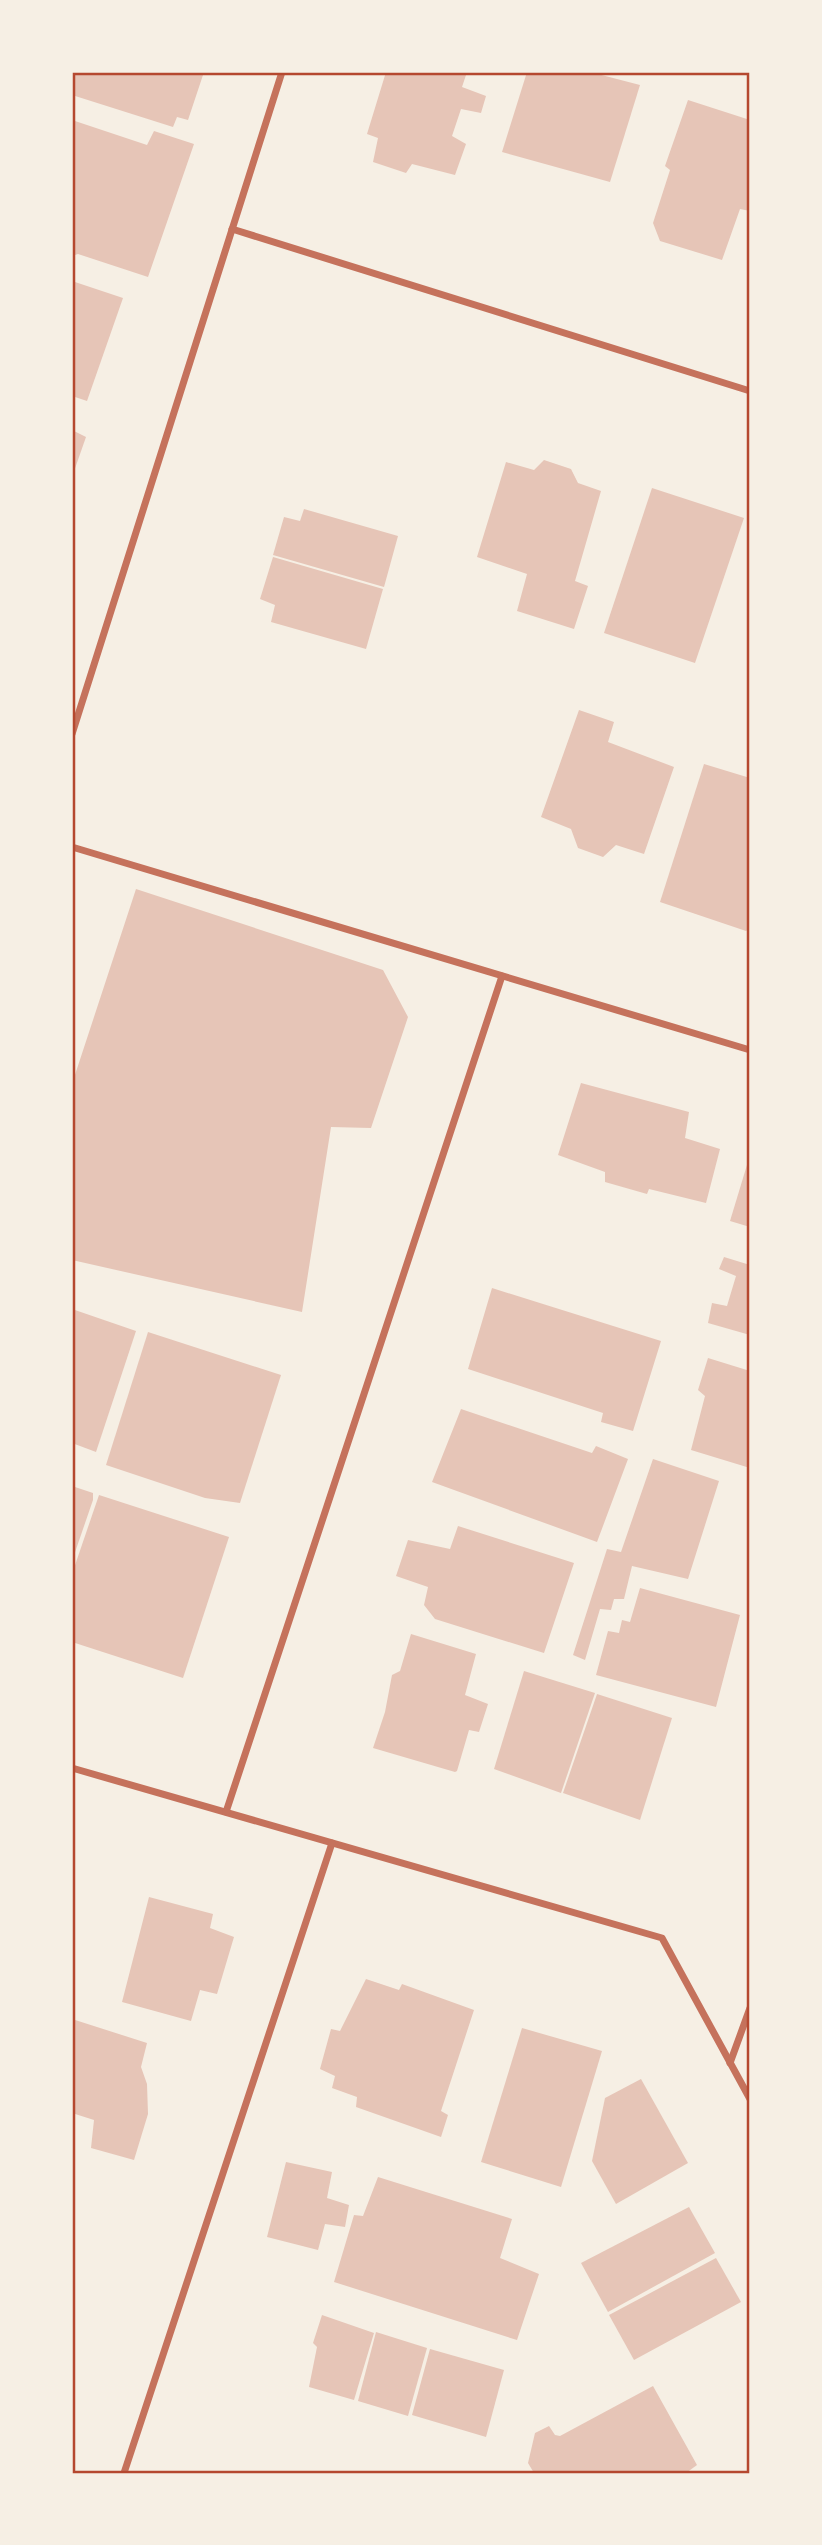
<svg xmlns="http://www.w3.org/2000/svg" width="822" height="2545" viewBox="0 0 822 2545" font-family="'Source Sans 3',sans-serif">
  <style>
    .building { fill: #e6c5b7 }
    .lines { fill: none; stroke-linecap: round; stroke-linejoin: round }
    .minor { stroke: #c5725c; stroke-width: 7 }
    .neatline { fill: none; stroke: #b5482f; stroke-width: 2.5 }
  </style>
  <rect width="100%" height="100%" fill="#f6efe4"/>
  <g class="building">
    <path d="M 72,72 L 204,72 L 188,120 L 177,117 L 173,127 L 72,95 Z"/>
    <path d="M 386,72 L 467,72 L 462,87 L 486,96 L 481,113 L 461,109 L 452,136 L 466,144 L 455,175 L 412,164 L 406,173 L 373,162 L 378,138 L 367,134 Z"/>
    <path d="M 527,72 L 590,72 L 640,85 L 610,182 L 502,152 Z"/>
    <path d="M 688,100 L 750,120 L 750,211 L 740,209 L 722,260 L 660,241 L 653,223 L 670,170 L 665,166 Z"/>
    <path d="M 72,120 L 147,145 L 154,131 L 194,144 L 148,277 L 78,254 L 72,256 Z"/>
    <path d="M 72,281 L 123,298 L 87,401 L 72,396 Z"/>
    <path d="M 72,430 L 86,437 L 72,477 Z"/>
    <path d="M 544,460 L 571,469 L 578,483 L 601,491 L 575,581 L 588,586 L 574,629 L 517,611 L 527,574 L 477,557 L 506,462 L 534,470 Z"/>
    <path d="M 652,488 L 744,518 L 695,663 L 604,633 Z"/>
    <path d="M 304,509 L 398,536 L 384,587 L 273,555 L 284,517 L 300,521 Z"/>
    <path d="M 273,557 L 383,589 L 366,649 L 271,622 L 275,605 L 260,599 Z"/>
    <path d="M 579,710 L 614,722 L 608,742 L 674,767 L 644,854 L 616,845 L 603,857 L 578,848 L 571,829 L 541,817 Z"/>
    <path d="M 704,764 L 750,778 L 750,928 L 746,931 L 660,902 Z"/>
    <path d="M 136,889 L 383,970 L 408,1017 L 371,1128 L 331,1127 L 302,1312 L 72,1260 L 72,1084 Z"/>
    <path d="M 581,1083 L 689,1112 L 685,1138 L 720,1149 L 706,1203 L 649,1189 L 647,1194 L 605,1182 L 605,1172 L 558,1155 Z"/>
    <path d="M 750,1155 L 750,1227 L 730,1221 Z"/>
    <path d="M 724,1257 L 750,1265 L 750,1335 L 708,1323 L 712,1303 L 727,1306 L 736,1276 L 719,1269 Z"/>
    <path d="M 492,1288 L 661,1341 L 633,1431 L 601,1422 L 603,1413 L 468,1369 Z"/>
    <path d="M 72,1309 L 136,1331 L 96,1452 L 72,1443 Z"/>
    <path d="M 148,1332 L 281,1375 L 240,1503 L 205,1498 L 106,1465 Z"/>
    <path d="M 708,1358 L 750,1371 L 750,1468 L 691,1450 L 705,1396 L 698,1390 Z"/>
    <path d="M 461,1409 L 592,1453 L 596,1446 L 628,1459 L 597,1542 L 432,1482 Z"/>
    <path d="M 653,1459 L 719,1481 L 688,1579 L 632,1566 L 624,1599 L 614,1599 L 611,1610 L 600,1609 L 585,1660 L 573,1655 L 607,1549 L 621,1552 Z"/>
    <path d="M 72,1486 L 93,1493 L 93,1500 L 72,1561 Z"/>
    <path d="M 99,1495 L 229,1537 L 183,1678 L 72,1642 L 72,1574 Z"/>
    <path d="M 458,1526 L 574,1563 L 544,1653 L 435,1619 L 424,1605 L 428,1587 L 396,1576 L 408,1540 L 450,1549 Z"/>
    <path d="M 640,1588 L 740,1615 L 716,1707 L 596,1675 L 608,1631 L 619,1633 L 622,1620 L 630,1622 Z"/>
    <path d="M 411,1634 L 476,1654 L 465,1695 L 488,1704 L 479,1732 L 469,1730 L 457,1771 L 455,1772 L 373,1748 L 385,1712 L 392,1675 L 400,1671 Z"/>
    <path d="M 524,1671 L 595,1693 L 561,1793 L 494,1769 Z"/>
    <path d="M 597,1694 L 672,1718 L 640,1820 L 563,1793 Z"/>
    <path d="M 149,1897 L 213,1914 L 210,1928 L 234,1937 L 217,1994 L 200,1990 L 191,2021 L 122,2002 Z"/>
    <path d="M 366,1979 L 399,1990 L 402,1984 L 474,2010 L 441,2111 L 448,2115 L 441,2137 L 356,2107 L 357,2097 L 332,2088 L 335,2076 L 320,2069 L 331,2029 L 340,2031 Z"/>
    <path d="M 72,2019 L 147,2043 L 141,2067 L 147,2084 L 148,2114 L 134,2160 L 91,2148 L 94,2120 L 72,2113 Z"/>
    <path d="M 522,2028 L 602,2051 L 561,2187 L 481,2162 Z"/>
    <path d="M 641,2079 L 688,2163 L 616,2204 L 592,2161 L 605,2098 Z"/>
    <path d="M 286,2162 L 332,2172 L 327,2198 L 349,2205 L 345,2227 L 325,2224 L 318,2250 L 267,2237 Z"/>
    <path d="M 378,2177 L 512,2219 L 500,2258 L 539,2274 L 517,2340 L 334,2282 L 354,2215 L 363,2216 Z"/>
    <path d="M 689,2207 L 715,2253 L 608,2312 L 581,2263 Z"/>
    <path d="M 716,2258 L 741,2302 L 634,2360 L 609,2315 Z"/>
    <path d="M 322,2315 L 374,2333 L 354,2400 L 309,2387 L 317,2347 L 313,2343 Z"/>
    <path d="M 376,2332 L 427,2348 L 408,2416 L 358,2401 Z"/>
    <path d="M 430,2349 L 504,2370 L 486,2437 L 412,2415 Z"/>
    <path d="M 653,2386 L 697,2465 L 686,2473 L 534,2473 L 528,2463 L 535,2433 L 549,2426 L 555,2435 L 560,2436 Z"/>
  </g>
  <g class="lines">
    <g class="minor">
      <path d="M 232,229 L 750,391"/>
      <path d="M 72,734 L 282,72"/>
      <path d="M 72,847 L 750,1050"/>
      <path d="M 72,1768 L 662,1938 L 750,2099"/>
      <path d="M 226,1812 L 502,976"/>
      <path d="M 730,2063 L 750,2008"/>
      <path d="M 124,2473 L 332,1843"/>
    </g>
  </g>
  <rect width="822" height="2545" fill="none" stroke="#f6efe4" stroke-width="147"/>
  <rect x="74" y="74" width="674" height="2398" class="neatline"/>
</svg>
